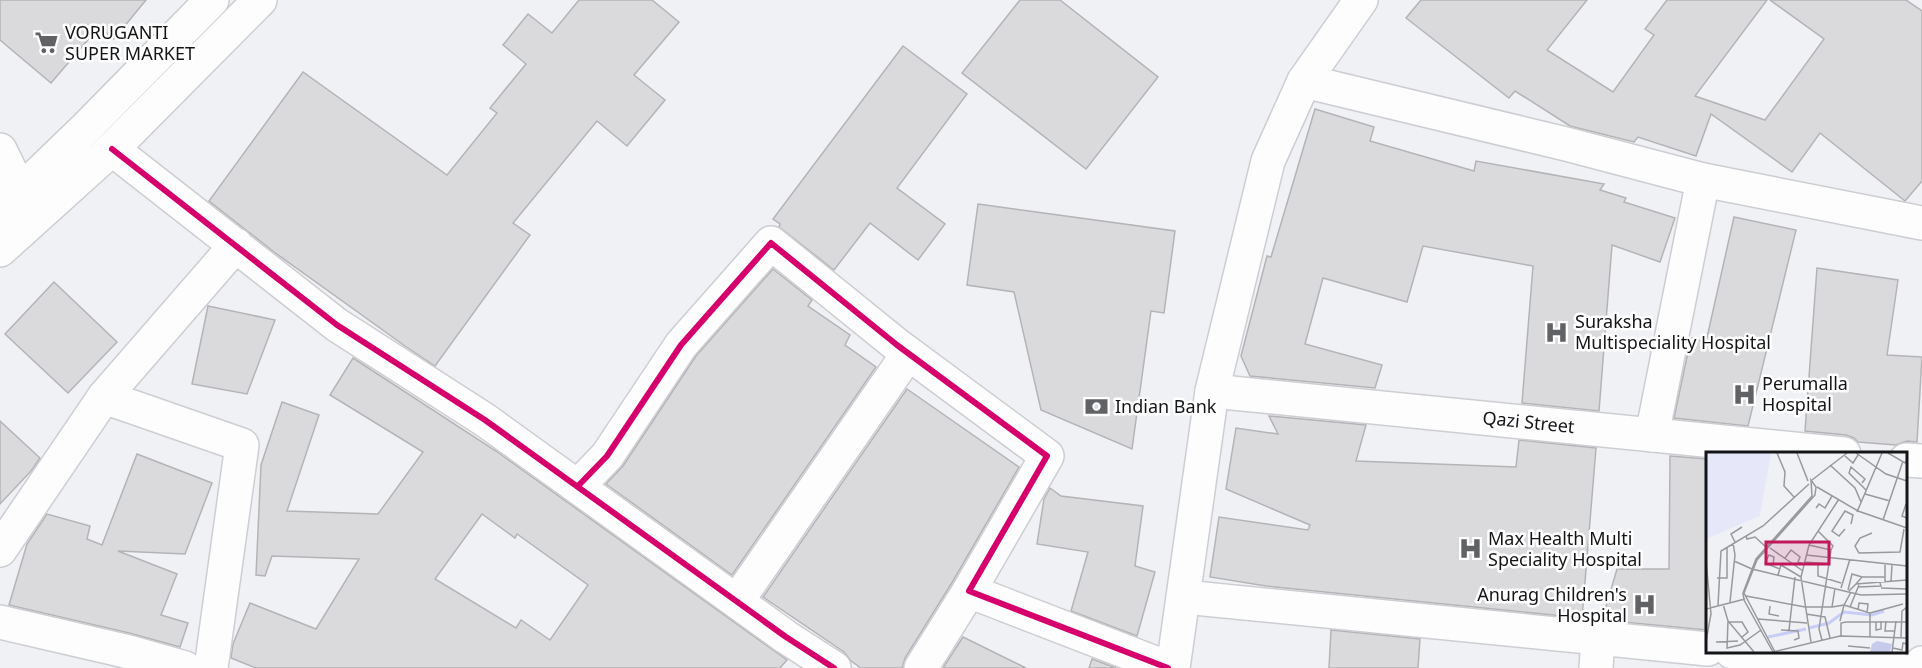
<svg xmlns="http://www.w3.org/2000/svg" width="1922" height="668" viewBox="0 0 1922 668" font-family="'Noto Sans',sans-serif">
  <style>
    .building { fill: #dadadd; stroke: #b4b4b7; stroke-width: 1.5; fill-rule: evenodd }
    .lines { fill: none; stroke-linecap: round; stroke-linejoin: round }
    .street-casing { stroke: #cdced1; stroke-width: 36 }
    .secondary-casing { stroke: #cdced1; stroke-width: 36 }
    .highway-casing { stroke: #cdced1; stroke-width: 36 }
    .street { stroke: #fdfdfe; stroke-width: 33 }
    .secondary { stroke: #fdfdfe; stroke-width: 33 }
    .highway { stroke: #fdfdfe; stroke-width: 33 }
    .cycleway-casing { stroke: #fff; stroke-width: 10 }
    .cycleway { stroke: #d6006c; stroke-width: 6 }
    .labels { text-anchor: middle; stroke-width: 5; stroke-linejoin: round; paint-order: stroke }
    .poi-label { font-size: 18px; fill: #141517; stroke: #fff; text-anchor: start }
    .street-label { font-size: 18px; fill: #141517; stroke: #fff }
    .inset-river { fill: none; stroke: #c7cdf6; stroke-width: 3 }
    .inset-road { fill: none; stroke: #98999c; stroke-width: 1.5 }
    .view { fill: #c2185b; fill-opacity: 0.15; stroke: #c2185b; stroke-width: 3 }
    .inset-edge { fill: none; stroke: #141517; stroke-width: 3 }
  </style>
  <rect width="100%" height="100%" fill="#f0f1f5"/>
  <g class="building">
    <path d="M 0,0 L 146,0 L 114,39 L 99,27 L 51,83 L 0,40 Z"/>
    <path d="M 579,0 L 652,0 L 679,22 L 634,75 L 665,100 L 627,146 L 597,121 L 513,223 L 530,235 L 435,366 L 405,346 L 274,252 L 209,201 L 303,72 L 447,175 L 497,113 L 490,108 L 526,64 L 503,45 L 528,14 L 552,33 Z"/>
    <path d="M 1020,0 L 1060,0 L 1158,77 L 1086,169 L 962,73 Z"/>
    <path d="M 1421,0 L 1587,0 L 1547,50 L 1613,92 L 1654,35 L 1645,29 L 1667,0 L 1767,0 L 1695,96 L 1765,120 L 1824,39 L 1770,0 L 1906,0 L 1922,11 L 1922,181 L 1905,201 L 1820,133 L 1792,172 L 1711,114 L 1696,156 L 1638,137 L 1634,142 L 1570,126 L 1515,91 L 1509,98 L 1406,18 Z"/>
    <path d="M 903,46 L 967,94 L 897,188 L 945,224 L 918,260 L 870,223 L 834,270 L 779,227 L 780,224 L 773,219 Z"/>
    <path d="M 1315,109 L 1374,127 L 1370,141 L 1474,171 L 1476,161 L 1604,184 L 1600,190 L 1626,198 L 1624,202 L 1675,218 L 1660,262 L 1612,245 L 1599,411 L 1522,403 L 1533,266 L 1423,246 L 1407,302 L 1323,278 L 1305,344 L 1382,365 L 1375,388 L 1250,376 L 1241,356 L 1267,256 L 1271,257 Z"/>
    <path d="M 978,204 L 1175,231 L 1164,313 L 1151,311 L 1132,449 L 1041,410 L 1014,292 L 967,285 Z"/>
    <path d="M 1734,217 L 1796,230 L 1748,426 L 1674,418 L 1691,338 L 1706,342 Z"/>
    <path d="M 1817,268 L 1898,280 L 1887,355 L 1922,357 L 1917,442 L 1907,441 L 1896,445 L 1858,442 L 1854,438 L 1846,435 L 1805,431 Z"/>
    <path d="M 773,269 L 812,300 L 808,306 L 850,335 L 845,345 L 876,367 L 732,575 L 606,484 L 623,466 L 696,356 Z"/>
    <path d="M 54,282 L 117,342 L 68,393 L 5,334 Z"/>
    <path d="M 208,306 L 275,320 L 247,394 L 192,384 Z"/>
    <path d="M 353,358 L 496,451 L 787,660 L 780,668 L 256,668 L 231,658 L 233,644 L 250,603 L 316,629 L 359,559 L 272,556 L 265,576 L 256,575 L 261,465 L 282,402 L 319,415 L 287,511 L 378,514 L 423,452 L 330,395 ZM 482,514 L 515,538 L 517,534 L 588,585 L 550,640 L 521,620 L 516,628 L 435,579 Z"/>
    <path d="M 907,389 L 1019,467 L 953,581 L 905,658 L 902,668 L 861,668 L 851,661 L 844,652 L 763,597 Z"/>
    <path d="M 1269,416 L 1366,425 L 1356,461 L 1516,467 L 1519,440 L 1596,448 L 1582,618 L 1266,586 L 1210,577 L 1219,517 L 1308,530 L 1310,525 L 1226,489 L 1236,428 L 1278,434 Z"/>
    <path d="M 0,421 L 40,458 L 31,471 L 0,504 Z"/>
    <path d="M 137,454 L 212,483 L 185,554 L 118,551 L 177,574 L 161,615 L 188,623 L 180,647 L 129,633 L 9,605 L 27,544 L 47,514 L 90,526 L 87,539 L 102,545 Z"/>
    <path d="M 1670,456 L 1707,459 L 1707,630 L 1602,620 L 1617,569 L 1669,569 Z"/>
    <path d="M 1050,488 L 1061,496 L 1143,506 L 1135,566 L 1155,572 L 1137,636 L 1071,611 L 1088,552 L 1037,544 L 1044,499 Z"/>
    <path d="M 1331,630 L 1420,639 L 1418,668 L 1329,668 Z"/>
    <path d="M 963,637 L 1026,668 L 943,668 Z"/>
    <path d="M 1092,659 L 1116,668 L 1089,668 Z"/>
  </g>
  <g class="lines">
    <defs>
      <g id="street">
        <path d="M 1304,81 L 1566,144 L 1703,180 L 1922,223"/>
        <path d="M 112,149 L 337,325 L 485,420 L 786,637 L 834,668"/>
        <path d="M 0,150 L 21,193"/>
        <path id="s1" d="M 1212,391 L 1844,454"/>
        <path d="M 104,397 L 236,245"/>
        <path d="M 1652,435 L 1703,180"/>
        <path d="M 1906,460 L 1922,461"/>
        <path d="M 578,486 L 607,456 L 681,345 L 771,243 L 897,345 L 1047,456 L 969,591 L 1168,668"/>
        <path d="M 0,550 L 104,397 L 242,445 L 211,668"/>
        <path d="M 1184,597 L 1708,649"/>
        <path d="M 737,601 L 908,354"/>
        <path d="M 0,622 L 125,651 L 185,668"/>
        <path d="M 1732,652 L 1896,668"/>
        <path d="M 921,668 L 969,591"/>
        <path d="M 1596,668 L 1598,638"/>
        <path d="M 1921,668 L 1922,663"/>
      </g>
      <path id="secondary" d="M 1173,668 L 1212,391 L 1268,161 L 1304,81 L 1361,0"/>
      <g id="highway">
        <path d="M 0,211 L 87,127 L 212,0"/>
        <path d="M 0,250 L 112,149 L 260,0"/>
      </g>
    </defs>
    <use href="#street" class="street-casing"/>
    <use href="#secondary" class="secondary-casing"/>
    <use href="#highway" class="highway-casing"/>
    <use href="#street" class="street"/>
    <use href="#secondary" class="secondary"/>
    <use href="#highway" class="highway"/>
    <defs>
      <g id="cycleway">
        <path d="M 112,149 L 337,325 L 485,420 L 786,637 L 834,668"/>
        <path d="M 578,486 L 607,456 L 681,345 L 771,243 L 897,345 L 1047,456 L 969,591 L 1168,668"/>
      </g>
    </defs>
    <use href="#cycleway" class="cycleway-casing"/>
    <use href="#cycleway" class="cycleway"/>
  </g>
  <defs>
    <symbol id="supermarket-bare" viewBox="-9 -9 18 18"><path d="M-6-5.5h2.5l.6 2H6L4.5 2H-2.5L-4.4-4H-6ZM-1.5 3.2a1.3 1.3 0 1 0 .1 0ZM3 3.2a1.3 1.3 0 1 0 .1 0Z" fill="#616265" stroke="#fff" stroke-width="2.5" paint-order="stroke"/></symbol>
    <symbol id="hospital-bare" viewBox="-9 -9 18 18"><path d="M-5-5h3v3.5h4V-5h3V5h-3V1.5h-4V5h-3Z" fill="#616265" stroke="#fff" stroke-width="2.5" paint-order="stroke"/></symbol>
    <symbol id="bank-bare" viewBox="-9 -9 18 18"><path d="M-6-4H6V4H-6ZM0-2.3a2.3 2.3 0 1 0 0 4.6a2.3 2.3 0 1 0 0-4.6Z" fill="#616265" stroke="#fff" stroke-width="2.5" paint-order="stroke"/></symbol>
  </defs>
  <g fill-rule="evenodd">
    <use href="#supermarket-bare" x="30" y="26" width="33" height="33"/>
    <use href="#hospital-bare" x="1540" y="316" width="33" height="33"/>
    <use href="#hospital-bare" x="1728" y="378" width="33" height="33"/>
    <use href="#bank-bare" x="1080" y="390" width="33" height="33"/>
    <use href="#hospital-bare" x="1454" y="532" width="33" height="33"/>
    <use href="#hospital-bare" x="1628" y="588" width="33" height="33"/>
  </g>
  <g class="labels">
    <g class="poi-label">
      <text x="65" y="39">VORUGANTI<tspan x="65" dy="21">SUPER MARKET</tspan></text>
      <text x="1575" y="328">Suraksha<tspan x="1575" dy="21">Multispeciality Hospital</tspan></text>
      <text x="1762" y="390">Perumalla<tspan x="1762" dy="21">Hospital</tspan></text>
      <text x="1115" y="413">Indian Bank</text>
      <text x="1488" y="545">Max Health Multi<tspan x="1488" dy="21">Speciality Hospital</tspan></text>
      <text x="1627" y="601" text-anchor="end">Anurag Children's<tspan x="1627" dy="21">Hospital</tspan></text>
    </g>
    <g class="street-label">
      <text dy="6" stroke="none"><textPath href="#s1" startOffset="318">Qazi Street</textPath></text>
    </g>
  </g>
  <g transform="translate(1706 452)">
    <rect width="201" height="201" fill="#f0f1f5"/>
    <path d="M 0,1 L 65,1 L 54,64 L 0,87 Z" fill="#e6e8f9"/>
    <path d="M 171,189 L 186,192 L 184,200 L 164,200 L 166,192 Z" fill="#c6cbeb"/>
    <path class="inset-river" d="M 103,176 L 123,171 L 138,160 L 166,163 L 178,159M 62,185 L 100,177"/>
    <path class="inset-road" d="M 71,1 L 79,20 L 78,34 L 88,45M 91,1 L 102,29M 150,1 L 180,22 L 201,29M 182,1 L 199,11 L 201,7M 139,4 L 147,11 L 152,3M 124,13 L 149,36 L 155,50M 106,28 L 141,1M 156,31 L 159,27 L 145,15 L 143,21 L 160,38M 111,35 L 152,59 L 201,76M 159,42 L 184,49M 200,52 L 196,64 L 201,66M 110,56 L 113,52 L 119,56 L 126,44M 151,60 L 176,1M 177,68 L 197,9M 139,77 L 133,84 L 126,79 L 139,59 L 147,63 L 145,72M 112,79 L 127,94 L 125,98M 166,81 L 154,86 L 149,94 L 153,101 L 194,100 L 198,77M 40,83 L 41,87 L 49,85 L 60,95M 29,90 L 25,82 L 36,75M 103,93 L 125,98 L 113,177 L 116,188M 64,96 L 97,119M 100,103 L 201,114M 79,106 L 85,98 L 94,105 L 92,110 L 98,112M 0,109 L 5,162 L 0,189M 28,109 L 46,117 L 155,143 L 201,142M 99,110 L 123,112M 112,111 L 112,124 L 135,131M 67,113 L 68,105 L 63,103 L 59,111 L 74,117M 72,123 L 75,113 L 95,125M 156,125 L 179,125M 11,126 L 21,126 L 21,95M 179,130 L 179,111M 185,130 L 186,112M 152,135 L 175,134 L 174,131M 135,136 L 144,107M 175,136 L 201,137M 142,138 L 146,122 L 156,125 L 150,132M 143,139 L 150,132 L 201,128M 40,144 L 99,155 L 126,155 L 138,153 L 145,140M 24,150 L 29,103 L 27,91M 17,152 L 22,169 L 48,200M 12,153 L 15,99 L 57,74 L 103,32M 64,154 L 63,162 L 73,164M 126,155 L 129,136M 144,155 L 153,133M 0,157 L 39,147M 152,158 L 153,151 L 162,152 L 161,161M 164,161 L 197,152M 100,162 L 119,165 L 124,186M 52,167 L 101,171M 22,169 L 21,196 L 34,193 L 55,178M 134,169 L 138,153 L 164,161 L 164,185M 180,169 L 179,179 L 189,179M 23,170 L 36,170 L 42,180 L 36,185M 170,170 L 170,178 L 175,177 L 175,169M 75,178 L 92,179 L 93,186 L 88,188M 83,178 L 89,125M 135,184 L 135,171 L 140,170 L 201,170M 195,185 L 196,159 L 201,155M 10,190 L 32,189M 105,190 L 95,125 L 103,93 L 133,47M 142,194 L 164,196M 187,196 L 196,198 L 197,191 L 201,192M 67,200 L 134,184 L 201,186M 67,200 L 38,148 L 37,141 L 50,107 L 106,44 L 105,28 L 110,35 L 109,43 L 51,108 L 38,141 L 69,200M 186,200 L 190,169"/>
    <path class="view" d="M 60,90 L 123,90 L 123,112 L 60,112 Z"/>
    <rect width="201" height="201" class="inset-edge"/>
  </g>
</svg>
